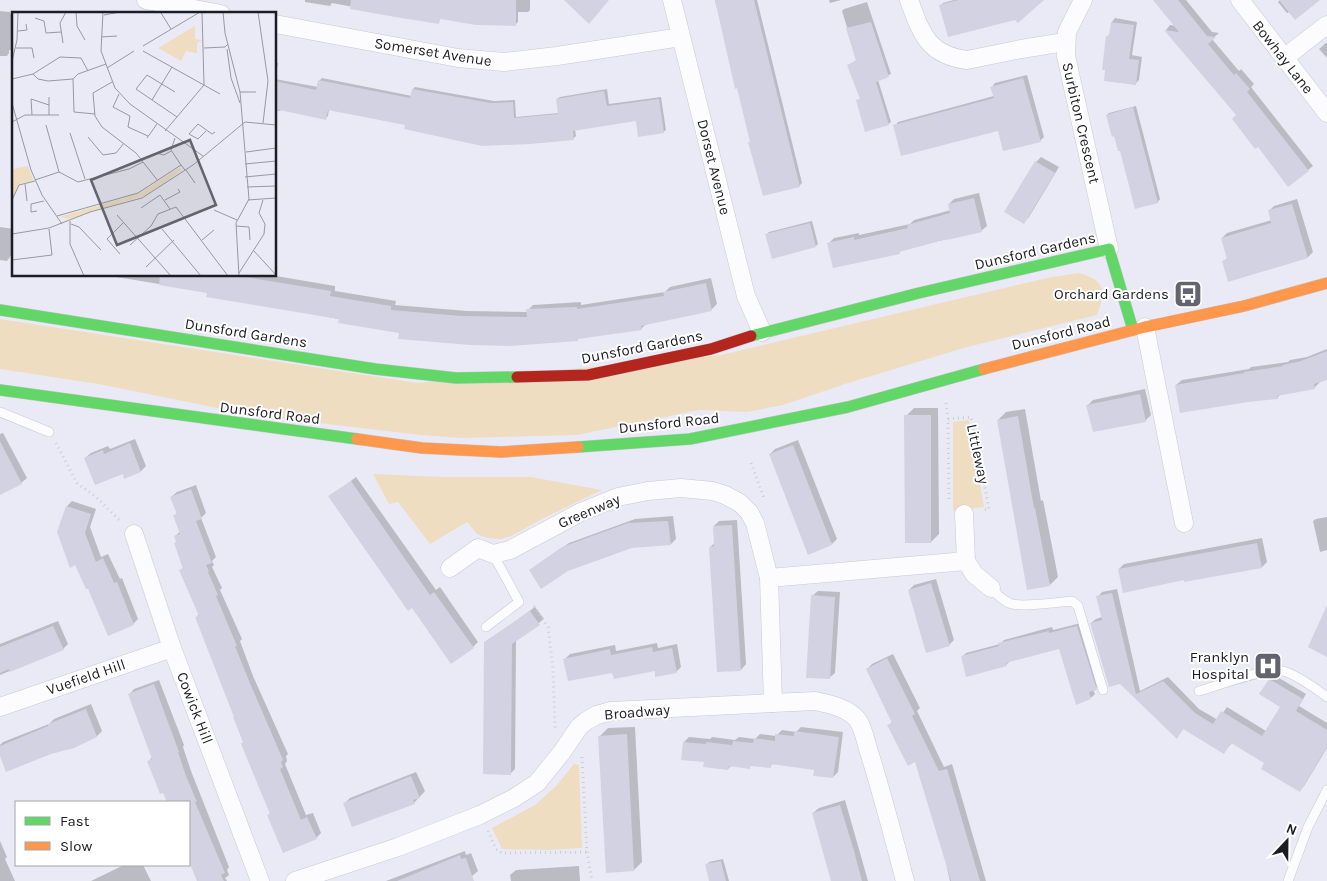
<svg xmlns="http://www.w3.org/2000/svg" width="1327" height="881" viewBox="0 0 1327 881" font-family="Karla,sans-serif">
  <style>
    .green { fill: #efddc2 }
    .shadow { fill: #0003 }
    .building { fill: #d2d2e3 }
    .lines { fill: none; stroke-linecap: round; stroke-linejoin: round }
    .lane-casing { stroke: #c8c8d2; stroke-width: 10 }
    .street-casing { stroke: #c8c8d2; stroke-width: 19 }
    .fast-casing { stroke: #c8c8d2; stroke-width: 12 }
    .slow-casing { stroke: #c8c8d2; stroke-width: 12 }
    .jam-casing { stroke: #c8c8d2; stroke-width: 12 }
    .path { stroke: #cdcdd1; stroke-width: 3; stroke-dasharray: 1 4; stroke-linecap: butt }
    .lane { stroke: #fcfcfe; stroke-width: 9 }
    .street { stroke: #fcfcfe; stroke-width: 18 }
    .fast { stroke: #63d668; stroke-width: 11 }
    .slow { stroke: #ff974d; stroke-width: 11 }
    .jam { stroke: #b3261e; stroke-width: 11 }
    .labels { text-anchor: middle; stroke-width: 4; stroke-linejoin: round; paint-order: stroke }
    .street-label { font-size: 15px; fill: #1c1c24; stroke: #fff }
    .poi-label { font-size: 15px; fill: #1c1c24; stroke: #fff; text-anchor: end }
    .inset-road { fill: none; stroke: #9898a2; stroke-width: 1 }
    .view { fill: #64646e; fill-opacity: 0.15; stroke: #64646e; stroke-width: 2.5 }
    .inset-edge { fill: none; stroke: #1c1c24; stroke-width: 2.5 }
  </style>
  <rect width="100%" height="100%" fill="#eaeaf6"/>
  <g class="green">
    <path d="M 1078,273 C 1105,280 1107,290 1097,315 L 967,347 L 845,384 L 783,405 L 747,412 L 699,410 L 577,435 L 462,438 L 420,435 L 252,415 L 98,384 L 0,369 L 0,319 L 418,383 L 721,355 L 1047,278 Z"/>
    <path d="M 969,420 L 984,507 L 953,511 L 953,422 Z"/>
    <path d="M 373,474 L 442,477 L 531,477 L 602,490 L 542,519 L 511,536 L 501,539 L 487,538 L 477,534 L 467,522 L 430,544 L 398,502 L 389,504 Z"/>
    <path d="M 574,764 L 579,765 L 582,848 L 547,850 L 502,849 L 492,828 L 535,805 L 556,786 Z"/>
  </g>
  <g class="shadow">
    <path d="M 305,0 L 530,0 L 530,10 L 528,12 L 518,12 L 518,22 L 516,24 L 441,18 L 438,23 L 332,3 L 330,6 L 305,2 Z"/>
    <path d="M 715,0 L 757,0 L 802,183 L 799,186 L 751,141 L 718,8 L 717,8 Z"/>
    <path d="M 829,0 L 841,0 L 830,3 Z"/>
    <path d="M 954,0 L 1035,0 L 1016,19 L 941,5 L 943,3 Z"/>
    <path d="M 1154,0 L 1186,0 L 1212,32 L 1219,33 L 1212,39 L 1239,71 L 1241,69 L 1254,84 L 1251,87 L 1313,166 L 1308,170 L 1238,115 L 1166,30 L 1170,25 L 1176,26 Z"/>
    <path d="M 1280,0 L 1317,0 L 1287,13 L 1278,2 Z"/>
    <path d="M 867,2 L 891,74 L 878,80 L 891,122 L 888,124 L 857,101 L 861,98 L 848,65 L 857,60 L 842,11 L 844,9 Z"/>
    <path d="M 0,11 L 10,12 L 10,14 L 14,14 L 14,51 L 9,50 L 9,53 L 7,56 L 0,56 Z"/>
    <path d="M 1115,18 L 1137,22 L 1132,55 L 1142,57 L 1139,80 L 1135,84 L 1107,37 L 1110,34 L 1112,22 Z"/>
    <path d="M 1327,42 L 1327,58 L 1319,49 Z"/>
    <path d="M 275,63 L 278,63 L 275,79 L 318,87 L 319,81 L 322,78 L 412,96 L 413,89 L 415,87 L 494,101 L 515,100 L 516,117 L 559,113 L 557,99 L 560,97 L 607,89 L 609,104 L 661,97 L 666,130 L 663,132 L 637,119 L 575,129 L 576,136 L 574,138 L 406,124 L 329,109 L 328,116 L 325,119 L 282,109 L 280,111 L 275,110 Z"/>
    <path d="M 1027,75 L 1044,137 L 1040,141 L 999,129 L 895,126 L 898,122 L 994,96 L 992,87 L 995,83 Z"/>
    <path d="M 1136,106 L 1160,199 L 1158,202 L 1107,115 L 1109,113 Z"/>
    <path d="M 1041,157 L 1059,167 L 1029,217 L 1024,222 L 1036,162 Z"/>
    <path d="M 979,193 L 987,226 L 981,231 L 901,250 L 899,253 L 829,243 L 834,238 L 859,233 L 859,235 L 910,224 L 914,220 L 951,210 L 949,204 L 954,199 Z"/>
    <path d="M 1297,199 L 1313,252 L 1308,257 L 1229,280 L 1224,261 L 1228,257 L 1222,238 L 1227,233 L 1272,220 L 1269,211 L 1274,206 Z"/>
    <path d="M 812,221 L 818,244 L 816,246 L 767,234 L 769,232 Z"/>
    <path d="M 0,227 L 14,229 L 14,254 L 12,254 L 7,261 L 0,260 Z"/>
    <path d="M 104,275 L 270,275 L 335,286 L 335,291 L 396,301 L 395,305 L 467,311 L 528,312 L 528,310 L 533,305 L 581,302 L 581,305 L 665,292 L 670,287 L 711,278 L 717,304 L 712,309 L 646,324 L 641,329 L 400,332 L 208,292 Z"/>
    <path d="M 1327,349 L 1327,379 L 1320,382 L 1315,387 L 1281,394 L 1277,398 L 1176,385 L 1182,380 L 1249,369 L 1251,367 L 1288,362 L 1290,360 L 1307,357 Z"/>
    <path d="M 1145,389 L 1151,415 L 1145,421 L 1088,405 L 1093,400 Z"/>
    <path d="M 914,408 L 938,408 L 939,534 L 931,542 L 906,416 Z"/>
    <path d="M 1025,409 L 1041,501 L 1043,500 L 1058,577 L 1050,585 L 998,420 L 1006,412 Z"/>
    <path d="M 3,433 L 27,478 L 21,483 L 0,491 L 0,434 Z"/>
    <path d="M 135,439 L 146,466 L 141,471 L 125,477 L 123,472 L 85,458 L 91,453 L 108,446 L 110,449 Z"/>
    <path d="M 798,440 L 837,539 L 832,544 L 770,454 L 775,449 Z"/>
    <path d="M 356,477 L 436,590 L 440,587 L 478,642 L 473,647 L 412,606 L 330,497 Z"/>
    <path d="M 196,485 L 206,513 L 201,518 L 216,557 L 212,561 L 214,565 L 212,567 L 222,588 L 220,590 L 242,639 L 240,641 L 253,676 L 288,754 L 286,756 L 287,761 L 285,764 L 306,815 L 313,813 L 321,833 L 316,838 L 268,815 L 271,813 L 197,617 L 199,614 L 180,571 L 184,567 L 175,536 L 181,531 L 175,516 L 177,513 L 171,497 L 177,492 Z"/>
    <path d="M 72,501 L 96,509 L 90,527 L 101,557 L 108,554 L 120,579 L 122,578 L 138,619 L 133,624 L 109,635 L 67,506 Z"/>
    <path d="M 673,516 L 676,539 L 671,544 L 631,546 L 530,570 L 569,543 L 635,519 Z"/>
    <path d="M 1327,517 L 1327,550 L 1320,552 L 1313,521 L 1316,519 Z"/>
    <path d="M 737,520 L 746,664 L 741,670 L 710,547 L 715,543 L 714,526 L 719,521 Z"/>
    <path d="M 1262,538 L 1267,562 L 1262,567 L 1185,579 L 1119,569 L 1124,564 Z"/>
    <path d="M 936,579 L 954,640 L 949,645 L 909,590 L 914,585 Z"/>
    <path d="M 1117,589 L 1140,691 L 1168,677 L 1199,709 L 1218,720 L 1227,707 L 1266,731 L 1281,706 L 1270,680 L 1274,675 L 1306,694 L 1299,706 L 1327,723 L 1327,748 L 1304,786 L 1300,790 L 1266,763 L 1232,743 L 1224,752 L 1184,728 L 1177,737 L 1121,682 L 1091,623 L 1096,619 L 1102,617 L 1098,597 L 1102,592 Z"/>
    <path d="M 818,591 L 840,592 L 835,673 L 829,678 L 812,596 Z"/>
    <path d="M 535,607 L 544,619 L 516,640 L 515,769 L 510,774 L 485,643 Z"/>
    <path d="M 58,621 L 68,644 L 63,649 L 0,675 L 0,644 Z"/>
    <path d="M 1081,623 L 1100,685 L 1093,690 L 1095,694 L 1091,698 L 1060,647 L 1010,661 L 1006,665 L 962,657 L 966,653 L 1000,644 L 1004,640 L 1052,627 L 1053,630 Z"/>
    <path d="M 657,643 L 658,648 L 677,644 L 681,667 L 676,672 L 656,670 L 614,671 L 565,659 L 570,654 L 615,645 L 616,651 Z"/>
    <path d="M 893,654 L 920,708 L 917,711 L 944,767 L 952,764 L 986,881 L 950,881 L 947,868 L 948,867 L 916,761 L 889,725 L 893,721 L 867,669 L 872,664 Z"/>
    <path d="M 159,680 L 184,745 L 183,747 L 191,771 L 229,867 L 227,870 L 229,875 L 225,878 L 227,881 L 198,881 L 189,856 L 189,802 L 168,802 L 149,761 L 152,757 L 129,695 L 134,689 Z"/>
    <path d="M 91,704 L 102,731 L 97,736 L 73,746 L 0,752 L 0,745 L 3,742 L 49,724 L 54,719 Z"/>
    <path d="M 635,727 L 642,862 L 634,870 L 600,736 L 608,728 Z"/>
    <path d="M 801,727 L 843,732 L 838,772 L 833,777 L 815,768 L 773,763 L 770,767 L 752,765 L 749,767 L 732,765 L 728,769 L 705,761 L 684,742 L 689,737 L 710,739 L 712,737 L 735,740 L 739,737 L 755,739 L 760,734 L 776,736 L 782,730 L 796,732 Z"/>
    <path d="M 416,772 L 425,791 L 414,803 L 345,803 L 350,798 Z"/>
    <path d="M 845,800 L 868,881 L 832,881 L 813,813 L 819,808 Z"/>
    <path d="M 0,841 L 7,857 L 5,859 L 15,881 L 0,881 Z"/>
    <path d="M 465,851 L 466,855 L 471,853 L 478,871 L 472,876 L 460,881 L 386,881 Z"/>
    <path d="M 723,859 L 729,881 L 711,881 L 707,865 L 709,862 Z"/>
    <path d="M 124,865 L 143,865 L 151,881 L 91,881 Z"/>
    <path d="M 579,866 L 580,881 L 511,881 L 510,875 L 516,870 Z"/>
  </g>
  <g class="building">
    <path d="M 351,0 L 516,0 L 516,26 L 476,25 L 440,19 L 439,24 L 401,18 L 350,9 Z"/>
    <path d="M 564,0 L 609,0 L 589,24 Z"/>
    <path d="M 715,0 L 754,0 L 800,187 L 763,196 L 748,142 L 750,142 L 737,88 L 735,89 Z"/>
    <path d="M 958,0 L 1044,0 L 1018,23 L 1015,20 L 948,37 L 939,5 Z"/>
    <path d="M 1153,0 L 1178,0 L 1207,36 L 1216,37 L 1208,44 L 1234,75 L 1236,73 L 1250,89 L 1247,92 L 1309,171 L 1288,187 L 1258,147 L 1255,149 L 1232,119 L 1236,115 L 1164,30 L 1179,32 Z"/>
    <path d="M 1279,0 L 1320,0 L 1295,20 Z"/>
    <path d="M 871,22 L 889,77 L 876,82 L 889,125 L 865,132 L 856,100 L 860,99 L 847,65 L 856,61 L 846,28 Z"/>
    <path d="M 1111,22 L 1134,25 L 1129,59 L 1139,60 L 1136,85 L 1104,81 L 1105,70 L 1102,70 L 1106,36 L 1109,36 Z"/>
    <path d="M 1023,78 L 1041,142 L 1003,151 L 998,131 L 901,156 L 893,125 L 994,98 L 990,87 Z"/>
    <path d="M 318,80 L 410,98 L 412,89 L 491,103 L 513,102 L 514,118 L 558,114 L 556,99 L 604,91 L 607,106 L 659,99 L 664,133 L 638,137 L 636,121 L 573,131 L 574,140 L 530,144 L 482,146 L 404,129 L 405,125 L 328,110 L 326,120 L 275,109 L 275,81 L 316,90 Z"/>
    <path d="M 1133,107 L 1158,203 L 1135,209 L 1120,151 L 1118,151 L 1114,136 L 1112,137 L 1106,115 Z"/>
    <path d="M 1035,161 L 1055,173 L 1024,224 L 1004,212 Z"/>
    <path d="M 974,198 L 982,232 L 947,240 L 947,239 L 899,252 L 900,254 L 833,268 L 827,243 L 854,237 L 854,240 L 908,228 L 907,225 L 950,213 L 948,204 Z"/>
    <path d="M 1292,204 L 1308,258 L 1228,282 L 1222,261 L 1227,259 L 1221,238 L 1271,223 L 1268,210 Z"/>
    <path d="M 810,223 L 816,247 L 772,259 L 765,234 Z"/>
    <path d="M 160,275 L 233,275 L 331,291 L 330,296 L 391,306 L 391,310 L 461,316 L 527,317 L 526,309 L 577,307 L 577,309 L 664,296 L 663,292 L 706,283 L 712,311 L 641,326 L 642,330 L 578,339 L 578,341 L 510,346 L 470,345 L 398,339 L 399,333 L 338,323 L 339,319 L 206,297 L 207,293 L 159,285 Z"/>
    <path d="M 1327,351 L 1327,380 L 1314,384 L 1315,389 L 1277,396 L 1278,399 L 1248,402 L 1180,413 L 1175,385 L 1244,373 L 1244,372 L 1283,366 L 1283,365 L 1301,361 Z"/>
    <path d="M 1140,394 L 1146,422 L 1093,432 L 1086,405 Z"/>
    <path d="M 904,415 L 931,415 L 931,543 L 905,543 Z"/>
    <path d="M 1018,416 L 1034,508 L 1035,508 L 1050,586 L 1027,590 L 997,420 Z"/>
    <path d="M 0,441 L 22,484 L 0,495 Z"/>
    <path d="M 130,443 L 141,472 L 124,479 L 123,474 L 95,485 L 84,458 L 103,450 L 104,454 Z"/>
    <path d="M 793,445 L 832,545 L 808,555 L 769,454 Z"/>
    <path d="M 351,481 L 430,595 L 434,592 L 474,648 L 451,664 L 412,608 L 408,611 L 328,496 Z"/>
    <path d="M 191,489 L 202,519 L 196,521 L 212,563 L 206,565 L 209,571 L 208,572 L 218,595 L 216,596 L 237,646 L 235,646 L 249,681 L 283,760 L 281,762 L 283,767 L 280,769 L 301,820 L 307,817 L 317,839 L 283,853 L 267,815 L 270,814 L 241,744 L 243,742 L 233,717 L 234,717 L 195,617 L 199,616 L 179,570 L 183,569 L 174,543 L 176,542 L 174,536 L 180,534 L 173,515 L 177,514 L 170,497 Z"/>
    <path d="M 66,506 L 91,514 L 85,533 L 96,562 L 103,558 L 114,583 L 117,582 L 134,625 L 108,636 L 88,589 L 86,589 L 75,565 L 70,568 L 57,532 Z"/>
    <path d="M 668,521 L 671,545 L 632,548 L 568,571 L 541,589 L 529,570 L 562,547 L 628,523 Z"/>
    <path d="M 732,525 L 741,671 L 717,672 L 709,547 L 714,546 L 713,526 Z"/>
    <path d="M 1257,543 L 1262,568 L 1184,582 L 1184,580 L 1123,593 L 1118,569 Z"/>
    <path d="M 931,583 L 950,646 L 926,653 L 908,590 Z"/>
    <path d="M 1112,593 L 1136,694 L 1163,681 L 1195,713 L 1213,724 L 1221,711 L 1262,736 L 1280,707 L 1259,694 L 1269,679 L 1303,699 L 1296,711 L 1327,730 L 1327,747 L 1300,792 L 1261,769 L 1264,763 L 1231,743 L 1224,754 L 1183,729 L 1177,739 L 1120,684 L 1109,687 L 1090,623 L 1102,620 L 1096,596 Z"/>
    <path d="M 811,595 L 835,597 L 830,679 L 806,678 Z"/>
    <path d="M 1327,605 L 1327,657 L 1308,647 Z"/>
    <path d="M 530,611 L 540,625 L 512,644 L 511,775 L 483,774 L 484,642 Z"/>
    <path d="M 53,626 L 64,650 L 10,672 L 9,669 L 0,673 L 0,647 Z"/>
    <path d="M 1077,626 L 1097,690 L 1089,692 L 1091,699 L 1076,705 L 1059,649 L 1006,663 L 1007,666 L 966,677 L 961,656 L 999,646 L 998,643 L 1049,631 L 1049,633 Z"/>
    <path d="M 652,647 L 653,652 L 672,648 L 677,673 L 655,677 L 655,671 L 614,679 L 612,673 L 568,681 L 563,659 L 610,649 L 611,655 Z"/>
    <path d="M 887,658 L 915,714 L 912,716 L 939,771 L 947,769 L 980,881 L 951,881 L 915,762 L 908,766 L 887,725 L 892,723 L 866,669 Z"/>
    <path d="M 154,684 L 179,752 L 178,752 L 186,776 L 197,802 L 195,802 L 225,873 L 221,875 L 224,881 L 197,881 L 189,862 L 189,802 L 167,802 L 163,793 L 160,794 L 147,761 L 152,759 L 128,694 Z"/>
    <path d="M 86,709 L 97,737 L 74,748 L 51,754 L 6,772 L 0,756 L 0,746 L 48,726 L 48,724 Z"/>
    <path d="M 794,731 L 839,737 L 833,778 L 813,776 L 814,770 L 771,764 L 771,768 L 750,766 L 750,769 L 729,766 L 728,770 L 703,767 L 704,762 L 681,760 L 683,742 L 706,744 L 706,742 L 732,745 L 733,741 L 753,743 L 754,738 L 775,741 L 775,734 L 794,736 Z"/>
    <path d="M 627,734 L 634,871 L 606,873 L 598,736 Z"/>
    <path d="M 411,776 L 420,798 L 413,800 L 415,804 L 352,827 L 343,803 Z"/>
    <path d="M 840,805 L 854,851 L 862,881 L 831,881 L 812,813 Z"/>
    <path d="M 460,855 L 461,859 L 466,858 L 474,881 L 397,881 Z"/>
    <path d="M 721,861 L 726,881 L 709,881 L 705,864 Z"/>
  </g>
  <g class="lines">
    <defs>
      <g id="lane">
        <path d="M 0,412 L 49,432"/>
        <path d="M 991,588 C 996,594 1002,599 1009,603 C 1019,608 1059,602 1072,601 L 1078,606 L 1103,690"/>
        <path d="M 486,627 L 519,602 L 493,554"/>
        <path d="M 1199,691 C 1217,686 1267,667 1283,671 C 1297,675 1315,688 1327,697"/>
        <path d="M 1288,881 L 1308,827 L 1327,790"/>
      </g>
      <g id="street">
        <path d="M 146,0 L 221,14"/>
        <path d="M 672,0 L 746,296 L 762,332"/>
        <path d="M 909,0 C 921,32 927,55 967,60 L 1021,49 L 1065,42"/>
        <path d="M 1083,0 L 1067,32 L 1066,56 L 1109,249"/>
        <path d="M 1240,0 L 1327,113"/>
        <path d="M 275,24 L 458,58 L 504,62 L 557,56 L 681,37"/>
        <path d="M 1284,58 L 1327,25"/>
        <path d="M 1145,327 L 1184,523"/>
        <path d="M 134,534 L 172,648 L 260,881"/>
        <path d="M 966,561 L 974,574 L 991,588"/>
        <path d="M 450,568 L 478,548 L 493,554 L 510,550 L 581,512 L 618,497 L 648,491 L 681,488 L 713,491 L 725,495 L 740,503 L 749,512 L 755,523 L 769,578 L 773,703"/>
        <path d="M 769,578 L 966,561 L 964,514"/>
        <path d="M 0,707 L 172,648"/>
        <path d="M 295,881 L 398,847 L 480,815 L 514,798 L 537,783 L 562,752 L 579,727 L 586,721 L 597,715 L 611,711 L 815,701 C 829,704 846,707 857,719 C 864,728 866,744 870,755 C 883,797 894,839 905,881"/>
      </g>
      <g id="fast">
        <path d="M 0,310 L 375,369 L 456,378 L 517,377"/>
        <path d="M 751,336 L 919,293 L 1109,249 L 1133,330"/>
        <path d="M 0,390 L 357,439"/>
        <path d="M 578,447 L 690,439 L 848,407 L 984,369"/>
      </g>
      <g id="slow">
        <path d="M 984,369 L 1145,327 L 1244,306 L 1327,283"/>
        <path d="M 357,439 L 422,448 L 501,452 L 578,447"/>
      </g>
      <path id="jam" d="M 517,377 L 588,375 L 711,349 L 751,336"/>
    </defs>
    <use href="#lane" class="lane-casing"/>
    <use href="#street" class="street-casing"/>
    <use href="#fast" class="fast-casing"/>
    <use href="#slow" class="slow-casing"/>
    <use href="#jam" class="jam-casing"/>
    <g class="path">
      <path d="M 946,403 L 948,419 L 949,502"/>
      <path d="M 948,419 L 971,417 L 989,509 L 982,510"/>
      <path d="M 56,443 L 77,483 L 96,497 L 121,522"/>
      <path d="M 751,463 L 764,498"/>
      <path d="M 534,606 L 548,627 L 553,669 L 555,728"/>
      <path d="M 582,757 L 587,852 L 592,881"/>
      <path d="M 488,831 L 496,849 L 502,853 L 587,852"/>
    </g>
    <use href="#lane" class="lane"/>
    <use href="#street" class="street"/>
    <use href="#fast" class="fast"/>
    <use href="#slow" class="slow"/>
    <use href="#jam" class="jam"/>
  </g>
  <defs>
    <symbol id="bus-square" viewBox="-11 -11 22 22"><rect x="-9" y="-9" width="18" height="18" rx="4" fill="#64646e" stroke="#fff"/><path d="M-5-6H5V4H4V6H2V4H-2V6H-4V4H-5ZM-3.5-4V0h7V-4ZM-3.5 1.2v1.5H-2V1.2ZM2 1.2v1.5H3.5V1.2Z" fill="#fff"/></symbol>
    <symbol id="hospital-square" viewBox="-11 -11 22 22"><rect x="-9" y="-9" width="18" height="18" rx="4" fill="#64646e" stroke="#fff"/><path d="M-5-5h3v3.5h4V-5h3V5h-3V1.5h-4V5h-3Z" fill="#fff"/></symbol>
  </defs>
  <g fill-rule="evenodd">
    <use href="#bus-square" x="1172" y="278" width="32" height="32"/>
    <use href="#hospital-square" x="1252" y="650" width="32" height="32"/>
  </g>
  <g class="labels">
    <g class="street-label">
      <text transform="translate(433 52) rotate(9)" y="5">Somerset Avenue</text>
      <text transform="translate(1283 57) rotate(52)" y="5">Bowhay Lane</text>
      <text transform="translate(1081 123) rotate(77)" y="5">Surbiton Crescent</text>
      <text transform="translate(714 167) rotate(76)" y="5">Dorset Avenue</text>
      <text transform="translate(1035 251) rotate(-13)" y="5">Dunsford Gardens</text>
      <text transform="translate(246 333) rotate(9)" y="5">Dunsford Gardens</text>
      <text transform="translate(1061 333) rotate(-14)" y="5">Dunsford Road</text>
      <text transform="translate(642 347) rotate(-11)" y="5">Dunsford Gardens</text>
      <text transform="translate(270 413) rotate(7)" y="5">Dunsford Road</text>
      <text transform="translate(669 423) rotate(-6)" y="5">Dunsford Road</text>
      <text transform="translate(978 454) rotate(78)" y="5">Littleway</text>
      <text transform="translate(589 511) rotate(-23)" y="5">Greenway</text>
      <text transform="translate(86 677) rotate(-19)" y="5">Vuefield Hill</text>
      <text transform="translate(195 708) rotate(69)" y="5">Cowick Hill</text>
      <text transform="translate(637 712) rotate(-5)" y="5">Broadway</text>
    </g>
    <g class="poi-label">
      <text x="1169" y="299">Orchard Gardens</text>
      <text x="1249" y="662">Franklyn<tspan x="1249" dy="17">Hospital</tspan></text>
    </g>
  </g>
  <g transform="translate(12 12)">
    <rect width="264" height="264" fill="#eaeaf6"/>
    <path d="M 183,14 L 183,27 L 190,28 L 185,31 L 185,41 L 188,42 L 174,39 L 169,49 L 146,36 ZM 16,154 L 22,169 L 9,171 L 0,187 L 0,157 ZM 167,156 L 170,158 L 135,183 L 57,207 L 47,205 L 128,181 Z" fill="#efddc2"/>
    <path class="inset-road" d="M 64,0 L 65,14 L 73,28M 91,0 L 89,39 L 103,76 L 118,92 L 191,144M 211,0 L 213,21 L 228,80 L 237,187 L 224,211 L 227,264M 246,0 L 256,69 L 251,111M 149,1 L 159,17M 92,3 L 108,0M 23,6 L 32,9 L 34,21 L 49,20M 6,19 L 15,18 L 14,12M 89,25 L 105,24M 51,31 L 48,11 L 54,0M 131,34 L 188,0M 4,36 L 20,36 L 22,46M 192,36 L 213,35 L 216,32M 215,37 L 219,66 L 228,91M 131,39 L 208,82M 0,49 L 5,28 L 6,0M 95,56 L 122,39M 21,62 L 26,67 L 36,69 L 61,67M 0,67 L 21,62 L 48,45 L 69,46 L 76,59M 100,70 L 81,81 L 83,104 L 90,115 L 124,141 L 146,169M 163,80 L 135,63 L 124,77 L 165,105M 228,80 L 244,80M 107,82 L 101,95 L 118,104 L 116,115 L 136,124M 140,88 L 160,55M 0,91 L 19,158 L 30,183 L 50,212M 83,102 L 62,100 L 61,67 L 66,62 L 94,52M 20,103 L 19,87 L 37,93M 37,103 L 37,85M 0,110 L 13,103 L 47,103M 34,113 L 47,160M 153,119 L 192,73 L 190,0M 194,119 L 186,127 L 177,122 L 186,112 L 200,122 L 203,120M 58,121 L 73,167M 76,125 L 91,143 L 104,141 L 112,131M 135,126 L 145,112M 163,126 L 159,138 L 169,153M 234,140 L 264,136M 144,141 L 152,143 L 159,139M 233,152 L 264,149M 174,158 L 183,171M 233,165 L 264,162M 23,168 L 47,160 L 66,170 L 117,157 L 131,150M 13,172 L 15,189M 235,175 L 264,174M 0,188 L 7,173 L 23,169M 153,188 L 168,180 L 166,177M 236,188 L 264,186M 129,196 L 148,183 L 158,197M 202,198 L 225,208M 25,199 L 19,200 L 19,192 L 32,189M 105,203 L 159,264M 45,204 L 126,181 L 169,153 L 173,158M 58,209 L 58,232 L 72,264M 59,212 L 67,215 L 89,238M 224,214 L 237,215 L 238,228M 150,217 L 189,264M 0,222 L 37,216 L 78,200 L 130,186 L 181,153 L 233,110 L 264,113M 190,228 L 202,218M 118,233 L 139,214 L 146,202 L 164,195 L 216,264M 242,239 L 264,263M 108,242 L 95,227 L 111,211M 0,248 L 40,243 L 37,217M 134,255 L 162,228M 227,261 L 252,222 L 253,212 L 247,201 L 251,188"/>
    <path class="view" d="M 178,128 L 204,193 L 105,233 L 79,168 Z"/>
    <rect width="264" height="264" class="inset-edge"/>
  </g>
  <rect x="15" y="801" width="175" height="65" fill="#ffffff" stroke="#a4a4a7"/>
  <rect x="25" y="817" width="25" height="8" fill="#63d668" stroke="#a4a4a7"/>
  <text x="60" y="826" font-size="15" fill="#1c1c24">Fast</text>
  <rect x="25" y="842" width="25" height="8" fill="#ff974d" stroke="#a4a4a7"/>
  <text x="60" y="851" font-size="15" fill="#1c1c24">Slow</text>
  <g transform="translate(1287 841) rotate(22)" stroke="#ffffff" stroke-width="4" paint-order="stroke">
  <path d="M0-4L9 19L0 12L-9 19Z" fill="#1c1c24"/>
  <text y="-8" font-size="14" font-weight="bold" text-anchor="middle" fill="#1c1c24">N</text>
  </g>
</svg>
